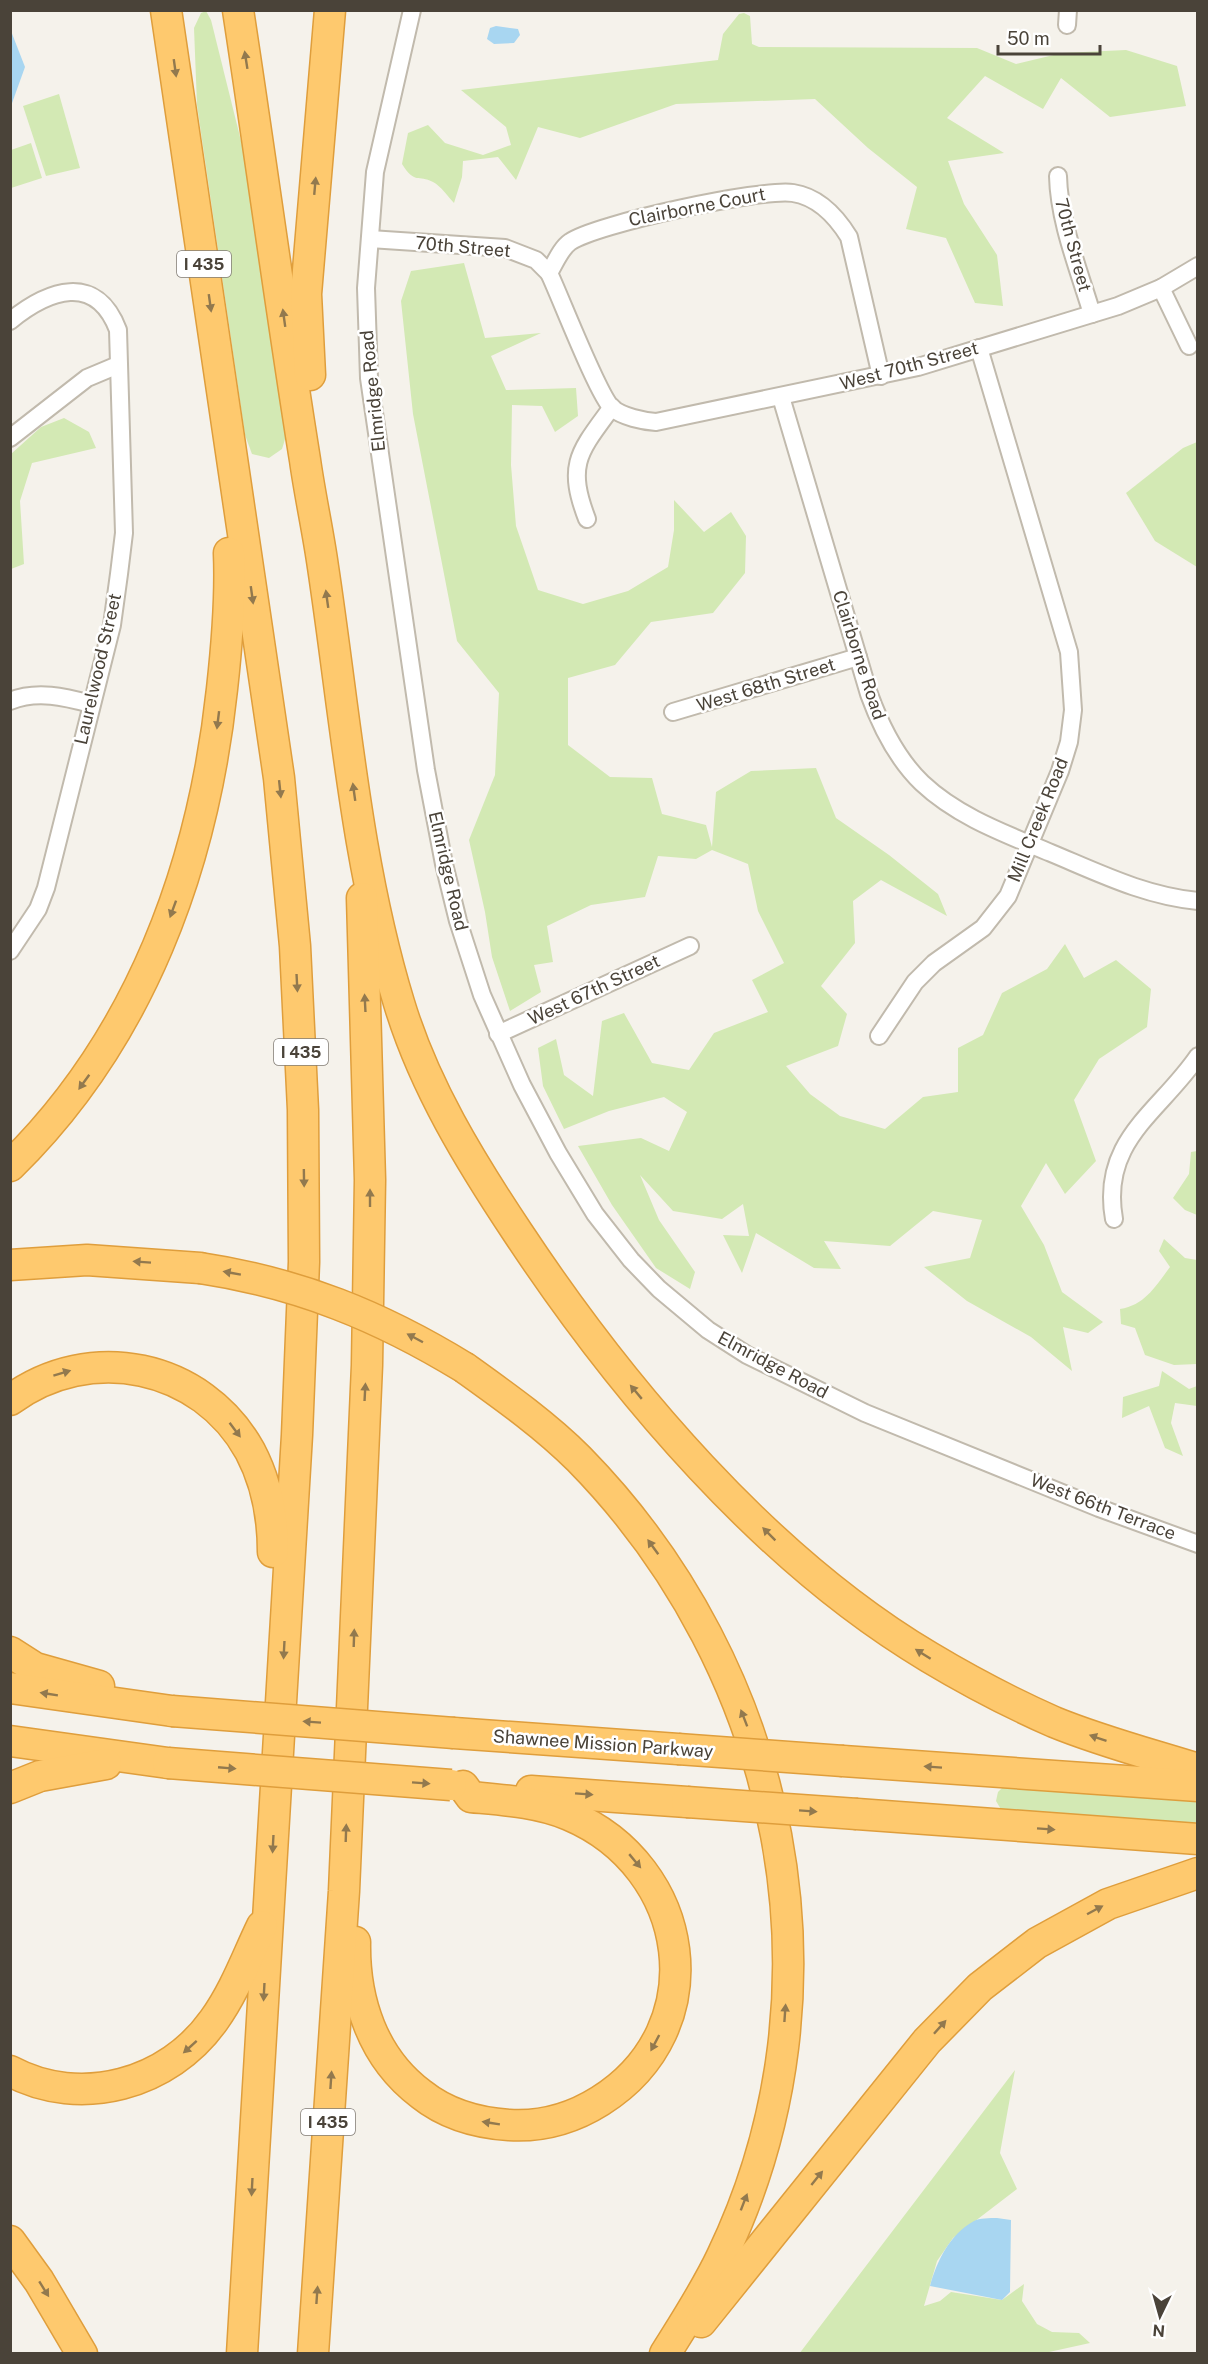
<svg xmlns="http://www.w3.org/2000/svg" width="1208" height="2364" viewBox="0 0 1208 2364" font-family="'Public Sans',sans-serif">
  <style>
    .green { fill: #d3e9b4 }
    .water { fill: #a8d6f1 }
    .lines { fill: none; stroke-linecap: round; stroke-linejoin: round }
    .street-casing { stroke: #c1baad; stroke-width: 20 }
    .highway-casing { stroke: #df9e3c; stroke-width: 33 }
    .street { stroke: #fff; stroke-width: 16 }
    .highway { stroke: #fec96e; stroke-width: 30 }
    .highway-bridge-casing { stroke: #df9e3c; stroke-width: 33; stroke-linecap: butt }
    .highway-bridge { stroke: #fec96e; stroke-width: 30 }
    .oneway { fill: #92794e }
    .labels { text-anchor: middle; stroke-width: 5; stroke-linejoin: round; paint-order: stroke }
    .shield { fill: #fff; stroke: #807b74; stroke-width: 1.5 }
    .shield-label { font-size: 16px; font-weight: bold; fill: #4a4339 }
    .street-label { font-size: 18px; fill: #4a4339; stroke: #fff }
  </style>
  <rect width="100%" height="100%" fill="#f5f2eb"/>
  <g class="green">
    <path d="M 206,11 L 211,20 L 244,153 L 286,436 L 282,449 L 269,458 L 252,454 L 245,435 L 197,105 L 194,28 L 201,13 Z"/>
    <path d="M 744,13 L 750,16 L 752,44 L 759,47 L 977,48 L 1016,64 L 1062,53 L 1126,50 L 1177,66 L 1186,106 L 1110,117 L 1061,78 L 1043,109 L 985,76 L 947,118 L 1004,153 L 948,161 L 964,204 L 997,255 L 1003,306 L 975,303 L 946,238 L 906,229 L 917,187 L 868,148 L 815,99 L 676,104 L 580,138 L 538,127 L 516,180 L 498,157 L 463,161 L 462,177 L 454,203 C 448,197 441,186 433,182 C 418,174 415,185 402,164 L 408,133 L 428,125 L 445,143 L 483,155 L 511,145 L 506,127 L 461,90 L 718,60 L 723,34 L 739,14 Z"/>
    <path d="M 59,94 L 80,168 L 46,176 L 23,106 Z"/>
    <path d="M 31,143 L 42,178 L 11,188 L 11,150 Z"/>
    <path d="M 464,263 L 485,338 L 541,333 L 491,356 L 506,390 L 576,388 L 578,416 L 555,432 L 542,406 L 512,405 L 511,465 L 516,526 L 538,590 L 583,604 L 628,591 L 668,567 L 674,530 L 674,500 L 704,532 L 731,512 L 746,536 L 745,573 L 713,613 L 651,622 L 615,665 L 568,678 L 568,745 L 610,777 L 652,778 L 662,814 L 706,825 L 712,847 L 716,792 L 751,771 L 816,768 L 836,818 L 889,855 L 938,894 L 947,916 L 881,880 L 853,901 L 855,943 L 821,986 L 847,1014 L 838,1046 L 786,1066 L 810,1094 L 840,1116 L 885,1129 L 923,1097 L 958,1092 L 958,1048 L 983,1035 L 1002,993 L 1047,969 L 1065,944 L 1084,978 L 1116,960 L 1151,989 L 1147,1027 L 1099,1059 L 1074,1100 L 1096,1161 L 1065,1194 L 1046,1163 L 1021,1206 L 1044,1245 L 1062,1292 L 1103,1322 L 1088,1333 L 1063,1327 L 1072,1371 L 1031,1337 L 967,1301 L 924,1267 L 970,1258 L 982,1220 L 933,1211 L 890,1246 L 824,1241 L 841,1269 L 814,1268 L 756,1233 L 742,1273 L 723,1235 L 749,1236 L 743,1204 L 722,1219 L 673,1211 L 640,1175 L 659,1220 L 695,1272 L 690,1289 L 656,1268 L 612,1205 L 578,1146 L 641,1138 L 669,1151 L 687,1112 L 664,1097 L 609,1111 L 564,1129 L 543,1086 L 538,1048 L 556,1039 L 564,1075 L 593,1096 L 602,1021 L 624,1013 L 652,1063 L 689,1070 L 714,1033 L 768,1012 L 752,980 L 784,963 L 758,911 L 748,864 L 712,850 L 696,859 L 658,856 L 645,897 L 591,905 L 547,926 L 553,962 L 534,965 L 541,992 L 510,1011 L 492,957 L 485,912 L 469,840 L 495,775 L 499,693 L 457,641 L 413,414 L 401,301 L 411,271 Z"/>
    <path d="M 64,418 L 89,432 L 96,448 L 32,463 L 20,501 L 24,564 L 11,569 L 11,454 L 41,427 Z"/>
    <path d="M 1197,442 L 1197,567 L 1155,541 L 1126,493 L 1183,448 Z"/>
    <path d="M 1197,1151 L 1198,1151 L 1197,1215 L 1185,1210 L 1173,1198 L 1189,1174 L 1191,1152 Z"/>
    <path d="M 1164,1239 L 1185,1258 L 1197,1260 L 1197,1364 L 1174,1365 L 1145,1355 L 1135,1328 L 1121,1324 L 1120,1309 C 1145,1305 1155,1287 1170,1267 L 1159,1251 Z"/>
    <path d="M 1162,1371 L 1189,1389 L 1197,1386 L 1197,1406 L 1175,1403 L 1171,1423 L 1183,1456 L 1165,1448 L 1149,1406 L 1122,1418 L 1123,1397 L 1159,1386 Z"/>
    <path d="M 1005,1785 L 1197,1800 L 1197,1826 L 1002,1811 L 996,1801 L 998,1792 Z"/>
    <path d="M 1015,2070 L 1000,2153 L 1017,2189 L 953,2238 L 937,2261 L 924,2306 L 940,2301 L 951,2292 L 1002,2300 L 1024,2284 L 1022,2301 L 1037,2324 L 1052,2332 L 1079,2333 L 1090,2343 L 1040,2354 L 799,2354 Z"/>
  </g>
  <g class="water">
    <path d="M 496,26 L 518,29 L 520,35 L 514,43 L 494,44 L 487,39 L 490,28 Z"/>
    <path d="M 11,31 L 25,67 L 11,106 Z"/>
    <path d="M 997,2218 L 1011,2220 L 1010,2292 L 1002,2300 L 930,2286 C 937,2261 949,2235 974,2221 C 979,2218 990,2218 997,2218 Z"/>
  </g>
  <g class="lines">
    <defs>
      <g id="street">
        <path d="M 412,10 L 375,172 L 366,288 L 369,378 L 426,770 L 444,864 L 458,921 L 482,995 L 522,1085 L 558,1153 L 595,1214 L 631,1260 L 659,1289 L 708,1330 L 747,1355 L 865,1413 L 1099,1508 L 1198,1544"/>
        <path d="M 1067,25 L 1068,10"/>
        <path d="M 1058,176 C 1059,222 1079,270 1092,314"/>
        <path d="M 370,239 L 505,248 L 536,260 L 549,273 C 560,296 598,395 612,408 C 623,417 643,421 656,422 L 918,367 L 1118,306 L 1161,288 L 1198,266"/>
        <path d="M 549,273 C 555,263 561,248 570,242 C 595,224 762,188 793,193 C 819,197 836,216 849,237 L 881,376"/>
        <path d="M 1161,288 L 1189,346"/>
        <path d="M 10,321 C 48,290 96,272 118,330 L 124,533 L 119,574 L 112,625 L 46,888 L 38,909 L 10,951"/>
        <path d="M 781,397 L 869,694 C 881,727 897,759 922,783 C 958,817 1006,834 1051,853 C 1099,873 1145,896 1198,901"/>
        <path d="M 10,438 L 87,378 L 118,365"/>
        <path d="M 587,519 C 566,464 579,452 612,407"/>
        <path d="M 10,701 C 37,690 65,697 91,704"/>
        <path d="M 673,712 L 858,657"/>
        <path d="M 498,1034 L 690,946"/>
        <path d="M 879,1036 L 915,982 L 934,963 L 983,928 L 1008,896 L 1060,771 L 1069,742 L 1073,710 L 1069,652 L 979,348"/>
        <path d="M 1114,1219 C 1100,1140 1160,1112 1198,1056"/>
      </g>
      <g id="highway">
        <path d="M 166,10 L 279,778 L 295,946 L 303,1110 L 304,1262 L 297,1435 L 242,2354"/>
        <path d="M 238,10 C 261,160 281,311 305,460 C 310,496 318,531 323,567 C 345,713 356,862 399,1003 C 424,1086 470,1161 518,1233 C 622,1390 766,1560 929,1657 C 969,1681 1011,1703 1054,1722 C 1100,1741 1150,1754 1198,1769"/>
        <path d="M 310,375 L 306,294 L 330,10"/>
        <path d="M 10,1166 C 140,1039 203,867 222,689 C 227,644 231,599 229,553"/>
        <path d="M 10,1265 L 87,1260 L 200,1268"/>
        <path d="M 465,1368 C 504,1396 545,1425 579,1459 C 785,1669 851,1987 722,2256 C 706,2290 685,2322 665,2354"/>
        <path d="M 10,1400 C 90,1341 202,1364 250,1451 C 267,1483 273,1517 273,1552"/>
        <path d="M 10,1652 L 35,1668 L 99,1686"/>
        <path d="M 10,1688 L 172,1711"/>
        <path d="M 454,1733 L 678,1749"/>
        <path d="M 10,1741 L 168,1763"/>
        <path d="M 843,1761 L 1198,1786"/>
        <path d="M 10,1788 L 40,1776 L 106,1764"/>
        <path d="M 531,1791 L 687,1802"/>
        <path d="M 857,1814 L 1198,1839"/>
        <path d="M 355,1942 C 354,2001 373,2058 421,2094 C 446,2114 478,2123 509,2125 C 541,2127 573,2118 600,2101 C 716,2028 692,1867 569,1815 C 538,1802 503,1800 471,1797 L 463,1786"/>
        <path d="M 10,2071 C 81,2109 169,2084 214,2020 C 235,1991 247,1957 262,1926"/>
        <path d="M 10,2241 L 39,2281 L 82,2354"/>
        <path d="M 701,2322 L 927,2041 L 980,1987 L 1037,1943 L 1108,1904 L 1198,1873"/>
        <path d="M 313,2354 L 344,1891 L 367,1365 L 370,1180 L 362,898"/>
      </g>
    </defs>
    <use href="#street" class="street-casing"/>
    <use href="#highway" class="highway-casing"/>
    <use href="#street" class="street"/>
    <use href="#highway" class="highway"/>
    <defs>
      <g id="highway-bridge">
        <path d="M 200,1268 C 299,1283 380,1316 465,1368"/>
        <path d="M 172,1711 L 454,1733"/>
        <path d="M 678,1749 L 843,1761"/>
        <path d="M 168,1763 L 451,1785"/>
        <path d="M 687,1802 L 857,1814"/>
      </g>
    </defs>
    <use href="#highway-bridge" class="highway-bridge-casing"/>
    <use href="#highway-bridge" class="highway-bridge"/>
  </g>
  <defs><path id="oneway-solid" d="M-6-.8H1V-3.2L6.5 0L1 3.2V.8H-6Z" transform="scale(1.5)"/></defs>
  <g class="oneway">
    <use href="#oneway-solid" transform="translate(246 60) rotate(-99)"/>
    <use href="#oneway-solid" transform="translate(175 68) rotate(82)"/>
    <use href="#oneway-solid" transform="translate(315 186) rotate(-85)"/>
    <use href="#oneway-solid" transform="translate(210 303) rotate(82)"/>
    <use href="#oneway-solid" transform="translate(284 318) rotate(-98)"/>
    <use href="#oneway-solid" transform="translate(252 595) rotate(82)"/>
    <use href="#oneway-solid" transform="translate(327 599) rotate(-98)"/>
    <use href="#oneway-solid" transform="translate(218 720) rotate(97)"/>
    <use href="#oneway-solid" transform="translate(280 789) rotate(84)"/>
    <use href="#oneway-solid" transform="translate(354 792) rotate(-98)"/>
    <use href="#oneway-solid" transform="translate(173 909) rotate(110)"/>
    <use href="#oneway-solid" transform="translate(297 983) rotate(87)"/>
    <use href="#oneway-solid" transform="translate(365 1003) rotate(-93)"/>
    <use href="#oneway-solid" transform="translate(84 1082) rotate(126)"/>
    <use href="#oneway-solid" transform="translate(304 1178) rotate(89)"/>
    <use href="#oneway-solid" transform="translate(370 1198) rotate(-90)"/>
    <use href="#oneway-solid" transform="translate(142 1262) rotate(-176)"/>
    <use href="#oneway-solid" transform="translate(232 1273) rotate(-170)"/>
    <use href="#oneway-solid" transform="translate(415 1338) rotate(-152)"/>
    <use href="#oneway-solid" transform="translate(62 1373) rotate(-17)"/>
    <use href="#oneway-solid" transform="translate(365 1392) rotate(-87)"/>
    <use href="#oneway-solid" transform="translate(636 1392) rotate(-130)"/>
    <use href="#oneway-solid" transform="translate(235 1430) rotate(53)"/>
    <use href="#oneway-solid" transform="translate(769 1534) rotate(-135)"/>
    <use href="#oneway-solid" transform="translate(653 1547) rotate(-126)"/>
    <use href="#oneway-solid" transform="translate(354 1638) rotate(-88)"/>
    <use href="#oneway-solid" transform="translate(284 1650) rotate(93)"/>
    <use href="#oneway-solid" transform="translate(923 1654) rotate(-148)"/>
    <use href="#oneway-solid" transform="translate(49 1694) rotate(-171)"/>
    <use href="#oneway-solid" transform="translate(744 1718) rotate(-111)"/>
    <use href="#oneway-solid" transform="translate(312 1722) rotate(-176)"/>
    <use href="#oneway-solid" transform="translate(1098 1738) rotate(-161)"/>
    <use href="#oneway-solid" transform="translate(933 1767) rotate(-176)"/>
    <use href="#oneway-solid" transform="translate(227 1768) rotate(5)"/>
    <use href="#oneway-solid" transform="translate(421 1783) rotate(4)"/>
    <use href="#oneway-solid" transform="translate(584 1794) rotate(4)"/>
    <use href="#oneway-solid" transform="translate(808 1811) rotate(4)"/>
    <use href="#oneway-solid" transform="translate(1046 1829) rotate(4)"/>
    <use href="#oneway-solid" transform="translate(346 1833) rotate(-88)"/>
    <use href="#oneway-solid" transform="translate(273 1844) rotate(93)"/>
    <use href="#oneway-solid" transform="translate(635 1861) rotate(50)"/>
    <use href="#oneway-solid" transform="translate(1095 1910) rotate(-28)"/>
    <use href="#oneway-solid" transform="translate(264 1992) rotate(93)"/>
    <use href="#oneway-solid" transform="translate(785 2013) rotate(-86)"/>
    <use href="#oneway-solid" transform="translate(940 2027) rotate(-48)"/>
    <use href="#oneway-solid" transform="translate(655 2043) rotate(118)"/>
    <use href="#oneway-solid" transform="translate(190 2047) rotate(138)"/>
    <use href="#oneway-solid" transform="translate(331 2080) rotate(-86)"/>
    <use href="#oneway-solid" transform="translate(491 2123) rotate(-171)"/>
    <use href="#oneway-solid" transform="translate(817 2178) rotate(-51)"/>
    <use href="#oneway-solid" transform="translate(252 2187) rotate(93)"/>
    <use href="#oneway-solid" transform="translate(744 2202) rotate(-69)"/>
    <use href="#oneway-solid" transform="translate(44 2289) rotate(58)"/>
    <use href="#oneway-solid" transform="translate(317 2295) rotate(-86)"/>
  </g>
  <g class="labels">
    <g class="shield">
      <rect x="177" y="251" width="54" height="26" rx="4.5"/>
      <rect x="274" y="1039" width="54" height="26" rx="4.5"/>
      <rect x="301" y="2109" width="54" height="26" rx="4.5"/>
    </g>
    <g class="shield-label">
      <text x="204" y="270">I 435</text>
      <text x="301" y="1058">I 435</text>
      <text x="328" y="2128">I 435</text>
    </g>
    <g class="street-label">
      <text transform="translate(697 207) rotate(-11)" y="6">Clairborne Court</text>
      <text transform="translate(1073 245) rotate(75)" y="6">70th Street</text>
      <text transform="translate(463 247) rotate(5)" y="6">70th Street</text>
      <text transform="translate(909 366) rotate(-15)" y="6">West 70th Street</text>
      <text transform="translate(373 391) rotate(-96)" y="6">Elmridge Road</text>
      <text transform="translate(859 655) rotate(72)" y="6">Clairborne Road</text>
      <text transform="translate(98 669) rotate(-77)" y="6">Laurelwood Street</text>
      <text transform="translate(766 685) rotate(-17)" y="6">West 68th Street</text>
      <text transform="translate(1038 820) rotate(-68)" y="6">Mill Creek Road</text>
      <text transform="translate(448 871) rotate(77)" y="6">Elmridge Road</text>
      <text transform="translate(594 990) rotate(-25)" y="6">West 67th Street</text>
      <text transform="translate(773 1365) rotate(28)" y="6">Elmridge Road</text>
      <text transform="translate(1103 1507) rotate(21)" y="6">West 66th Terrace</text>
      <text transform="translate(603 1744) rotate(4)" y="6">Shawnee Mission Parkway</text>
    </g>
  </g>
  <rect width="1208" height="2364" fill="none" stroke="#4a4339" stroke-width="24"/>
  <g transform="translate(1160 2316) rotate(185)" stroke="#ffffff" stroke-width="4.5" paint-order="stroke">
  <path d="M0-4.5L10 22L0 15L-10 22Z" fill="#4a4339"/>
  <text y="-9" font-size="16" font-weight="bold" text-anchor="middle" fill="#4a4339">N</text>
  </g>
  <path d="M998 45v9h102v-9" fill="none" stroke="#4a4339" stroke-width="3"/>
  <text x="1007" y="45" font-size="18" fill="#4a4339" stroke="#ffffff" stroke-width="4.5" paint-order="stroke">50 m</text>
</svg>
